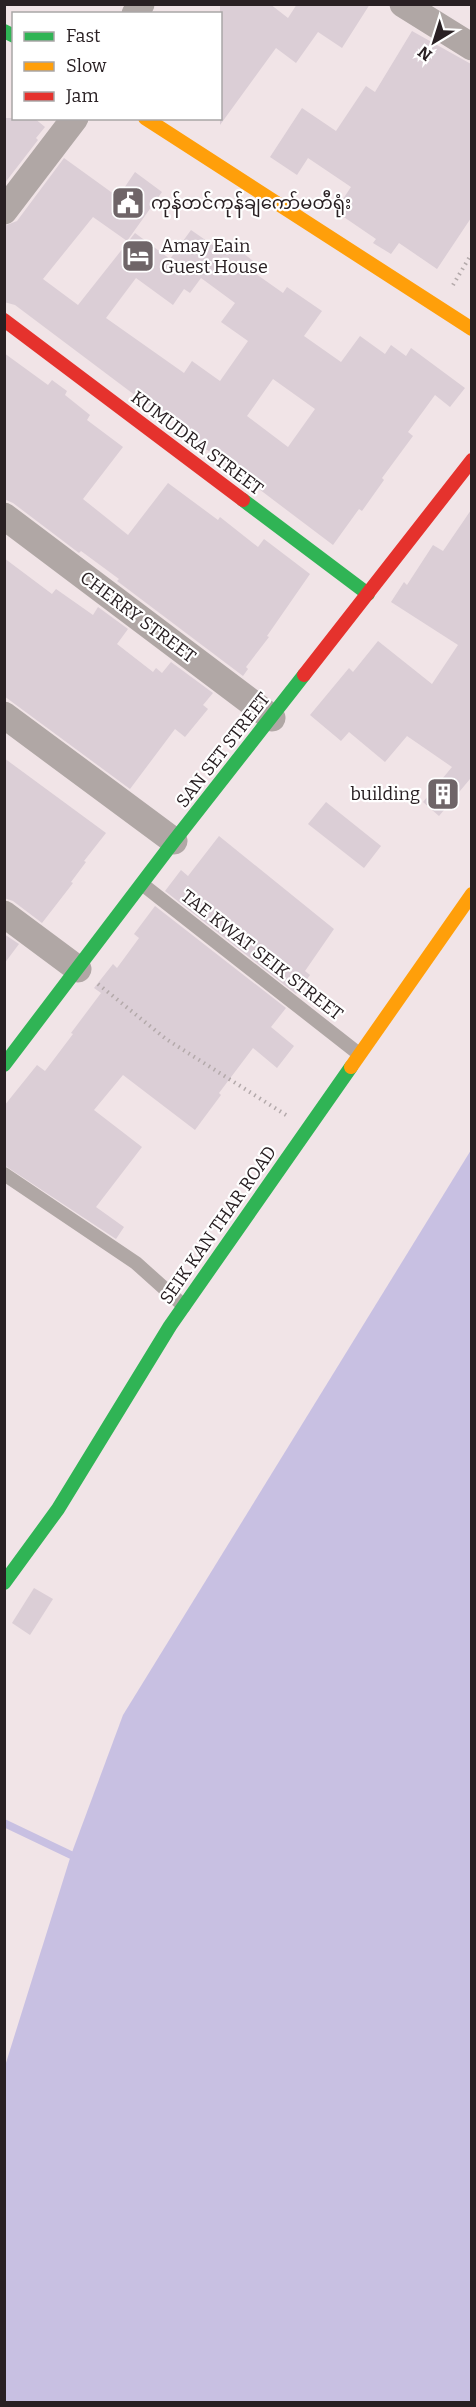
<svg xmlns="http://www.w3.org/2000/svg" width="476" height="2407" viewBox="0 0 476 2407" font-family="Bitter,'Noto Sans Myanmar',serif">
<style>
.water{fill:#c8c0e2}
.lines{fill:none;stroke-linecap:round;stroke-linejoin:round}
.stream{stroke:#c8c0e2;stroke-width:8}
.building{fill:#dbced6;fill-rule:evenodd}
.path{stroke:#b3a9aa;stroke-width:4;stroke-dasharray:1.5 4.5;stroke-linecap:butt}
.lane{stroke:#b0a7a5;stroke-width:14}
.street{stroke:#b0a7a5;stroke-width:27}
.fast{stroke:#30b455;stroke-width:14}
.slow{stroke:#ff9f0a;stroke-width:14}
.jam{stroke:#e5322d;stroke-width:14}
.labels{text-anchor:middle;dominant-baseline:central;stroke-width:4.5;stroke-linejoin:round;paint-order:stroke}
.poi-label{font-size:18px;fill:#292023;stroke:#fff;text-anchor:start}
.street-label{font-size:18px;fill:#292023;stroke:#fff}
</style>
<rect width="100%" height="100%" fill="#f1e4e7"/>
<polygon class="water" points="471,1150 471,2402 5,2402 5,2066 71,1855 123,1715"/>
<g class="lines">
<polyline class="stream" points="4,1823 71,1855"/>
</g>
<g class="building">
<polygon points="220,4 270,4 288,18 297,4 370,4 342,48 318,32 296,63 276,48 220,125"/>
<polygon points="412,31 471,64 471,218 437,269 399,243 391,254 373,243 376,239 335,211 351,187 308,158 297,175 270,157 302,108 336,131 366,86 375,92"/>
<polygon points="4,118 34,118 45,127 36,138 38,140 4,184"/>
<path d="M64 158 118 197 135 172 162 192 127 241 93 217 43 279 78 305 135 233 170 259 191 230 227 255 234 246 257 264 252 271 283 293 287 287 322 311 304 336 341 362 360 336 385 354 391 345 406 356 411 348 465 388 450 407 435 395 408 432 413 436 382 478 384 480 362 511 359 509 333 545 186 434 189 430 154 405 152 408 15 305 4 302V226L17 221ZM136 278 173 305 184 289 190 293 201 278 235 303 221 322 248 341 220 381 192 361 184 373 106 318ZM273 379 315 409 288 447 247 416Z"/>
<polygon points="4,353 48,385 52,380 67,391 65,395 90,415 87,420 123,447 83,499 128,535 168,483 218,520 220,517 258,547 264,539 310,574 267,636 269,637 246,667 248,669 243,676 117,581 119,579 81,551 79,553 13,503 4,499"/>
<polygon points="471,510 471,780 470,779 439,816 423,802 452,767 407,736 385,762 349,732 341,741 310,715 349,668 353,672 378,641 432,684 458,645 391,602 404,582 407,585 433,545 443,551"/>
<polygon points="4,558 52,594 56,589 93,615 98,607 128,629 117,644 153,672 156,668 162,673 171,662 213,693 203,705 208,709 185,737 175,729 130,789 4,696"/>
<polygon points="4,758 106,833 84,861 86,862 71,882 73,883 42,923 13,901 4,898"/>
<polygon points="326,802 381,846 364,868 308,824"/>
<polygon points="219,836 334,929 305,971 310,975 296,994 165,891 181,870 188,876"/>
<polygon points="155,906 286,1008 271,1027 294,1046 277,1068 253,1048 219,1093 221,1095 195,1130 123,1075 94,1110 142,1147 96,1207 124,1227 116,1239 4,1165 4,1106 37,1065 45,1071 73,1034 71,1033 101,993 94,988 113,964 117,968 139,938 134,934"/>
<polygon points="4,934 19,944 4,964"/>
<polygon points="34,1588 53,1599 30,1635 12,1623"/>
</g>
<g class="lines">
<g class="path">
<polyline points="453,285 472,253"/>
<polyline points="98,984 166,1039 286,1115"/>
</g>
<g class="lane">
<polyline points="142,884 359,1054"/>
<polyline points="4,1174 136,1263 184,1306"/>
</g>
<g class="street">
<polyline points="403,4 472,47"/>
<polyline points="135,14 141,4"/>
<polyline points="4,211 75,118"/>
<polyline points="4,516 272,718"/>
<polyline points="4,715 174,841"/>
<polyline points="4,914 78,969"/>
</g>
<g class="fast">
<polyline points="4,31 14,36"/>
<polyline points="243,500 368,594"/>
<polyline points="4,1065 174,841 304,675"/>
<polyline points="4,1583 58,1509 170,1326 351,1067"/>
</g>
<g class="slow">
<polyline points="145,118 472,329"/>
<polyline points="351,1067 472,894"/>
</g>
<g class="jam">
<polyline points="4,320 243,500"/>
<polyline points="304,675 472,460"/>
</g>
</g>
<defs>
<g id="civic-square" transform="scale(1.725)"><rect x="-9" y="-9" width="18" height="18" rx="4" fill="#6f6568" stroke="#fff"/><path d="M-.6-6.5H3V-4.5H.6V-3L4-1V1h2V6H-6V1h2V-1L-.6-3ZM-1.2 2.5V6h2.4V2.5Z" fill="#fff"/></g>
<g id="hotel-square" transform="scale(1.725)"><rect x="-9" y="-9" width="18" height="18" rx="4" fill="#6f6568" stroke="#fff"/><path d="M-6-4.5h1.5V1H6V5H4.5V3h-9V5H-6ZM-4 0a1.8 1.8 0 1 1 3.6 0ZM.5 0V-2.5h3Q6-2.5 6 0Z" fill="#fff"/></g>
<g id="building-square" transform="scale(1.725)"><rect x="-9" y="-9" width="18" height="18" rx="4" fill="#6f6568" stroke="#fff"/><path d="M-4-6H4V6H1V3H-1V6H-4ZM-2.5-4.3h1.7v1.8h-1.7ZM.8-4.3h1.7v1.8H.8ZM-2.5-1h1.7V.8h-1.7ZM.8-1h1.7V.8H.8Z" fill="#fff"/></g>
</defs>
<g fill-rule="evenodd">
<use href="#civic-square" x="128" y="203"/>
<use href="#hotel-square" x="138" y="256"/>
<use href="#building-square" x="443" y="794"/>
</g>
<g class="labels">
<g class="poi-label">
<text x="151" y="203">ကုန်တင်ကုန်ချကော်မတီရုံး</text>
<text x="161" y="246">Amay Eain<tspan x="161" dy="21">Guest House</tspan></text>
<text x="420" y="794" text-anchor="end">building</text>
</g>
<g class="street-label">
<text transform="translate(197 443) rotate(37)">KUMUDRA STREET</text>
<text transform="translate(138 617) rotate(37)">CHERRY STREET</text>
<text transform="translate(223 750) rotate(-52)">SAN SET STREET</text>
<text transform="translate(262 955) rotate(38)">TAE KWAT SEIK STREET</text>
<text transform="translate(218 1225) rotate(-55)">SEIK KAN THAR ROAD</text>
</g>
</g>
<rect width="476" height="2407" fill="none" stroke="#292023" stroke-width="12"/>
<rect x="12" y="12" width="210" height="108" fill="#ffffff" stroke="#a9a6a7" stroke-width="1.5"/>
<rect x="24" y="32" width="30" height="9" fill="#30b455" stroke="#a9a6a7" stroke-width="1.5"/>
<text x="66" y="42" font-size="18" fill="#292023">Fast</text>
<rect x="24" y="62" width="30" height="9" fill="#ff9f0a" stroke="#a9a6a7" stroke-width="1.5"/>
<text x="66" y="72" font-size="18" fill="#292023">Slow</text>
<rect x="24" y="92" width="30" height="9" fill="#e5322d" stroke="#a9a6a7" stroke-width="1.5"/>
<text x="66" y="102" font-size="18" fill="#292023">Jam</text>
<g transform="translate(434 42) rotate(218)" stroke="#ffffff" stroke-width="4.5" paint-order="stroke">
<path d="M0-4.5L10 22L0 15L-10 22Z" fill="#292023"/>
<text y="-9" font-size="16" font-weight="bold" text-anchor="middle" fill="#292023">N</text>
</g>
</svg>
